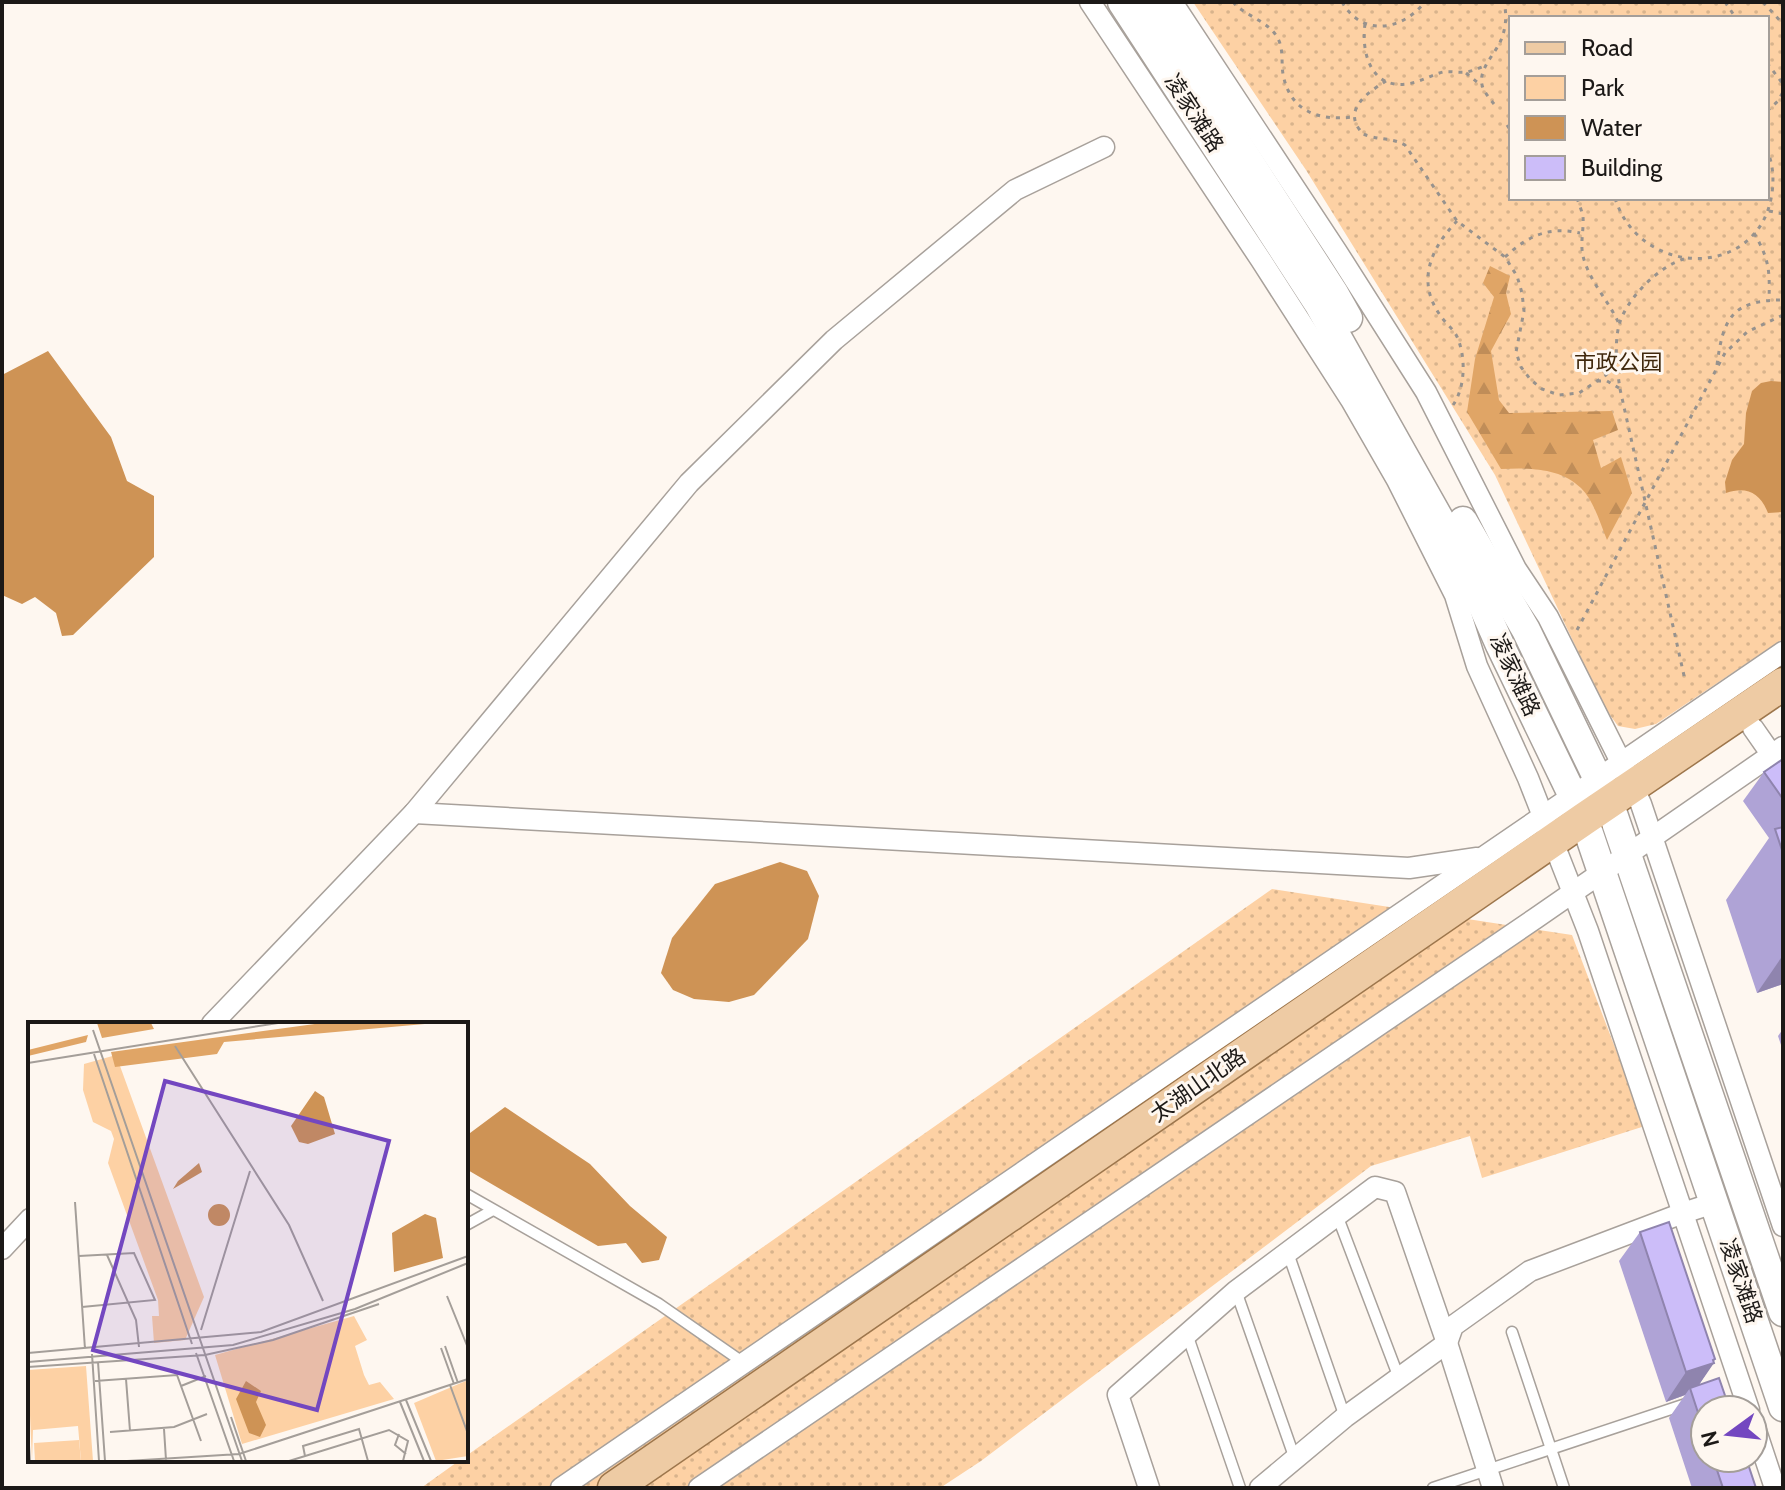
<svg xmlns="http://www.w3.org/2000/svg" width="1785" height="1490" viewBox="0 0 1785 1490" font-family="Cabin,'Noto Sans SC',sans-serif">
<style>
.green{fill:url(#green-dots);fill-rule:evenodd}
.forest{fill:url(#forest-firs)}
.water{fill:#ce9355}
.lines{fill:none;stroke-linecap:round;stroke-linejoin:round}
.service-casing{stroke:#a8a19b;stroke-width:13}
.minor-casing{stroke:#a8a19b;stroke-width:23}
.secondary-casing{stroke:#a8a19b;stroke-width:31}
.primary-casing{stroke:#9d764c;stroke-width:35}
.path{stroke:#97928d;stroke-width:3;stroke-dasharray:4 6;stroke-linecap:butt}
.service{stroke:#fff;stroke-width:10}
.minor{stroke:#fff;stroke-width:20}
.secondary{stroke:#fff;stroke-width:28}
.primary{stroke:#eecba4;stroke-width:32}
.wall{fill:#afa3d6}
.shaded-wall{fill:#8f84ae}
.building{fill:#ccbdf9;stroke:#8f84ae;stroke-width:2}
.labels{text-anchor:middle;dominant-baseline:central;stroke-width:6;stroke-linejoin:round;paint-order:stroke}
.street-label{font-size:22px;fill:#1c1917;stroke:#fef7f0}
.park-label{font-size:22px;fill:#40280c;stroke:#fef7f0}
.inset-road{fill:none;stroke:#a49e99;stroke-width:2}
.view{fill:#7347c0;fill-opacity:0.15;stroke:#7347c0;stroke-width:4}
.inset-edge{fill:none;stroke:#1c1917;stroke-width:4}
</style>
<defs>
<pattern id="green-dots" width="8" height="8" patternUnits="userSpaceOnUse" patternTransform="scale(2)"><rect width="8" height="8" fill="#fdd1a4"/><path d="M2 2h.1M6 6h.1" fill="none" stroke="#d8b38c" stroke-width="1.8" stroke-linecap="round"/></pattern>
<pattern id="forest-firs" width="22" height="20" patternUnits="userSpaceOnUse" patternTransform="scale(2)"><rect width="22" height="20" fill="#e0a566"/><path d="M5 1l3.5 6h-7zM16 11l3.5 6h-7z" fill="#c08d58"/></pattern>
</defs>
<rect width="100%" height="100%" fill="#fef7f0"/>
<g class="green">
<path d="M1193 2H1783V639L1656 724 1635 729 1618 726 1604 707 1495 475 1306 170ZM1511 18H1767V198H1511Z"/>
<polygon points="1272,889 1572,935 1645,1126 1482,1178 1470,1136 1371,1166 981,1461 940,1488 421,1488 460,1460 466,1460 466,1456"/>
</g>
<path class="forest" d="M1490 266 1510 276 1506 293 1511 314 1491 351 1499 400 1509 413 1612 411 1618 430 1593 440 1601 468 1621 457 1632 493 1607 540C1600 523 1594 501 1581 488 1560 467 1528 468 1501 469L1467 412 1475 359 1494 297 1483 283Z"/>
<g class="water">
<polygon points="48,351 111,437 127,481 154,496 154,557 73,635 62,636 56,613 35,597 22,604 2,595 2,375"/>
<path d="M1771 381 1783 382V512L1768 513C1760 493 1747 486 1726 493L1725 482 1732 460 1744 444 1746 413 1752 391 1761 383Z"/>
<polygon points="780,862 807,871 819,896 808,939 754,995 729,1002 694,999 673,990 661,973 672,938 715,884"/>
<polygon points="505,1107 590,1164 630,1206 667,1237 659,1260 642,1263 626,1243 598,1246 466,1169 466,1136"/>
</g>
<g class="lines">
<g class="service-casing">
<g id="service">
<polyline points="466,1194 659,1304 744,1363"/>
<polyline points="1337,1215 1399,1378"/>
<polyline points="466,1225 493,1210"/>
<polyline points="1288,1253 1345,1417"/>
<polyline points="1236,1291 1295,1459"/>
<polyline points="1512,1332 1564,1488"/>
<polyline points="1187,1334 1240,1488"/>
<polyline points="1433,1488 1689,1403"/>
</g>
</g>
<g class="minor-casing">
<g id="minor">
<polyline points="1090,2 1261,260 1351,400 1397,480 1455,595 1477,666 1528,778 1588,931 1749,1410"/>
<polyline points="1172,2 1337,252 1426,392 1516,569 1548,617 1633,786 1641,804 1783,1226"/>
<polyline points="1753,728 1783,771"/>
<polyline points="414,813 1409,868 1477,858"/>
<polyline points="212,1024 414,813 689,483 834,340 1015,190 1104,147"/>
<polyline points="2,1249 30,1219"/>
<polyline points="1753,1422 1775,1488"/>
<polyline points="561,1488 1783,652"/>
<polyline points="699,1488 1536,918 1783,747"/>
<polyline points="1149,1488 1118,1395 1236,1291 1375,1187 1395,1192 1447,1343 1493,1488"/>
<polyline points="1260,1488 1345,1417 1447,1343 1453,1326 1530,1271 1683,1213 1714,1203"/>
</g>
</g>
<g class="secondary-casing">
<g id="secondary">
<polyline points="1122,2 1318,303 1463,561 1500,645 1584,819 1783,1407"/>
<polyline points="1146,2 1334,293 1348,318"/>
<polyline points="1463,521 1526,630 1609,802 1783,1312"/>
</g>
</g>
<g class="primary-casing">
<polyline id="primary" points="614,1488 1584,819 1783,684"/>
</g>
<g class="path">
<path d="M1233 2C1245 16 1268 21 1277 37 1284 48 1281 62 1283 74 1290 112 1319 121 1353 117"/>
<path d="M1342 2C1362 37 1401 31 1424 3"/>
<polyline points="1725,2 1736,18"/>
<polyline points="1763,2 1783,24"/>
<path d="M1365 24C1361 53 1371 89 1407 84 1420 82 1431 75 1443 72 1451 71 1459 73 1467 72 1473 71 1479 68 1485 66"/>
<polyline points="1767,63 1783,84"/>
<polyline points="1466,73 1482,86"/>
<path d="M1386 81C1370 91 1344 108 1359 129 1363 134 1362 134 1369 136 1382 140 1393 138 1405 145L1457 221 1505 257 1517 276 1522 293 1524 311 1516 352 1521 367 1530 379 1542 389 1559 395 1579 393 1606 375 1616 362"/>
<path d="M1494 104C1490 99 1485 93 1483 88 1476 71 1495 55 1501 40 1506 28 1507 15 1504 2"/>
<polyline points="1767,111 1778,101 1783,92"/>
<polyline points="1507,125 1511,131"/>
<path d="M1577 198C1579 204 1582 211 1583 217 1584 229 1580 243 1583 256 1589 281 1609 301 1619 324"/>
<path d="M1615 198C1640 279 1760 280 1772 193 1774 178 1773 164 1767 150"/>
<polyline points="1769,211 1783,214"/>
<path d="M1754 233C1769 259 1770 270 1769 300"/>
<path d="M1505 257C1528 236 1548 226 1580 233"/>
<path d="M1684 259C1659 266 1626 299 1619 325 1614 346 1617 369 1620 389L1685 680"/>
<path d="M1717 365C1723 318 1732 300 1783 300"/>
<polyline points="1597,381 1607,381 1619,388"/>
<path d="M1453 405C1465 388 1466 359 1458 339 1455 330 1445 323 1440 315 1416 281 1431 248 1457 221"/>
<polyline points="1577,630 1725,353 1747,332 1783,315"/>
</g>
<use href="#service" class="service"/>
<use href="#minor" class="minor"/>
<use href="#secondary" class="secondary"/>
<use href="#primary" class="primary"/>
</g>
<g class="wall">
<polygon points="1783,759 1783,984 1757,993 1726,900 1769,838 1743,801 1764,772"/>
<polygon points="1783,1029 1783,1051 1778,1036"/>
<polygon points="1640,1232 1715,1359 1699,1385 1705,1410 1705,1458 1746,1458 1756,1488 1692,1488 1669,1418 1685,1395 1666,1402 1619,1261"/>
</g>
<g class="shaded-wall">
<polygon points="1783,955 1783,984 1757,993"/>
<polygon points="1715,1359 1712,1364 1714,1363 1694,1392 1690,1388 1685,1395 1666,1402 1686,1372"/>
</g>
<g class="building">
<polygon points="1783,759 1783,799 1764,772"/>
<polygon points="1783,827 1783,853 1775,829"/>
<polygon points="1669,1222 1715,1359 1713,1360 1714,1363 1686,1372 1640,1232"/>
<polygon points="1719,1378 1730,1410 1705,1410 1705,1434 1690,1388"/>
<polygon points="1713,1458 1746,1458 1756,1488 1723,1488"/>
</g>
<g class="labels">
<g class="street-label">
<text transform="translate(1194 113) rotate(57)">凌家滩路</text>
<text transform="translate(1515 675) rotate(65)">凌家滩路</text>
<text transform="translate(1198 1085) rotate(-35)">太湖山北路</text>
<text transform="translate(1741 1281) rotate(71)">凌家滩路</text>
</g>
<g class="park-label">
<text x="1618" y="362">市政公园</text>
</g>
</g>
<g transform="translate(28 1022)">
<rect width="440" height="440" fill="#fef7f0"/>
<path d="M88 33 176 275 157 318 126 321 124 294H131L130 278 80 141 86 117 83 109 65 100 55 68 56 42ZM326 294 339 318 327 324 336 353 341 363 352 360 366 377 214 422 187 333ZM58 344 65 439H53L50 404 5 408 4 439 0 348ZM440 358V434L408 439 386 381Z" fill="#fdd1a4"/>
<path d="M69 1H123L126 7 74 16ZM294 1H408L196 20 189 32 87 45 83 30ZM60 13 58 20 0 34V28Z" fill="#e0a566"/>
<path d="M51 418 53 439H7L6 421Z" fill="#fdd1a4"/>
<path d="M287 69 296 75 307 112 280 122 271 120 263 104ZM171 141 174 150 145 167 150 159ZM180 193a11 11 0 1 1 22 0a11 11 0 1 1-22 0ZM397 192 408 196 415 236 366 250 364 211ZM218 359 233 369 228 380 238 403 232 415 221 411 208 377Z" fill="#ce9355"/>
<path class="inset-road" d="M65 8 214 439M147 24 261 203 295 279M66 32 164 322M0 41 250 1M47 180 57 327M79 233 108 298 111 325M51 234 106 231 127 278 54 285M419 274 440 326M173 308 222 149M417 324 430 361M413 326 426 362M0 331 233 310 440 234M168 331 206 439M64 332 71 439M0 340 205 323 327 287 440 241M70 340 77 439M0 345 177 333 245 318 351 282M98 357 102 409M67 359 149 353 173 419M422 363 440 412M153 364 178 354M378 378 403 439M372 380 396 439M203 395 218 439M136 407 138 438M0 408 2 439M82 410 146 405 179 392M371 412 367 423 378 432M277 434 275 424 331 407 340 439M99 439 211 432 440 357M261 439 361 408 380 419 375 439"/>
<path class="view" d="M137 59 361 119 289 388 65 328Z"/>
<rect width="440" height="440" class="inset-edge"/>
</g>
<rect width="1785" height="1490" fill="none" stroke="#1c1917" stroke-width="8"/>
<rect x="1509" y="16" width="260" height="184" fill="#fef7f0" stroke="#a49e99" stroke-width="2"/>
<rect x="1525" y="42" width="40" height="12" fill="#eecba4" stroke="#a49e99" stroke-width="2"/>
<text x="1581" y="56" font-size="24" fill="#1c1917">Road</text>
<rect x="1525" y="76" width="40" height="24" fill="#fdd1a4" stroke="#a49e99" stroke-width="2"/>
<text x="1581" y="96" font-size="24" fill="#1c1917">Park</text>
<rect x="1525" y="116" width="40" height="24" fill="#ce9355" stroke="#a49e99" stroke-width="2"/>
<text x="1581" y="136" font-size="24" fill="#1c1917">Water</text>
<rect x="1525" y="156" width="40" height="24" fill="#ccbdf9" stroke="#a49e99" stroke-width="2"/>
<text x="1581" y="176" font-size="24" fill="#1c1917">Building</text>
<g transform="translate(1729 1434) rotate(255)"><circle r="38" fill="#fef7f0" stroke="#a49e99" stroke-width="2"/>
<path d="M0-6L14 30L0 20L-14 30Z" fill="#7347c0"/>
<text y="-12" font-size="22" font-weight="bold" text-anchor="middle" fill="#1c1917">N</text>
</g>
</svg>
